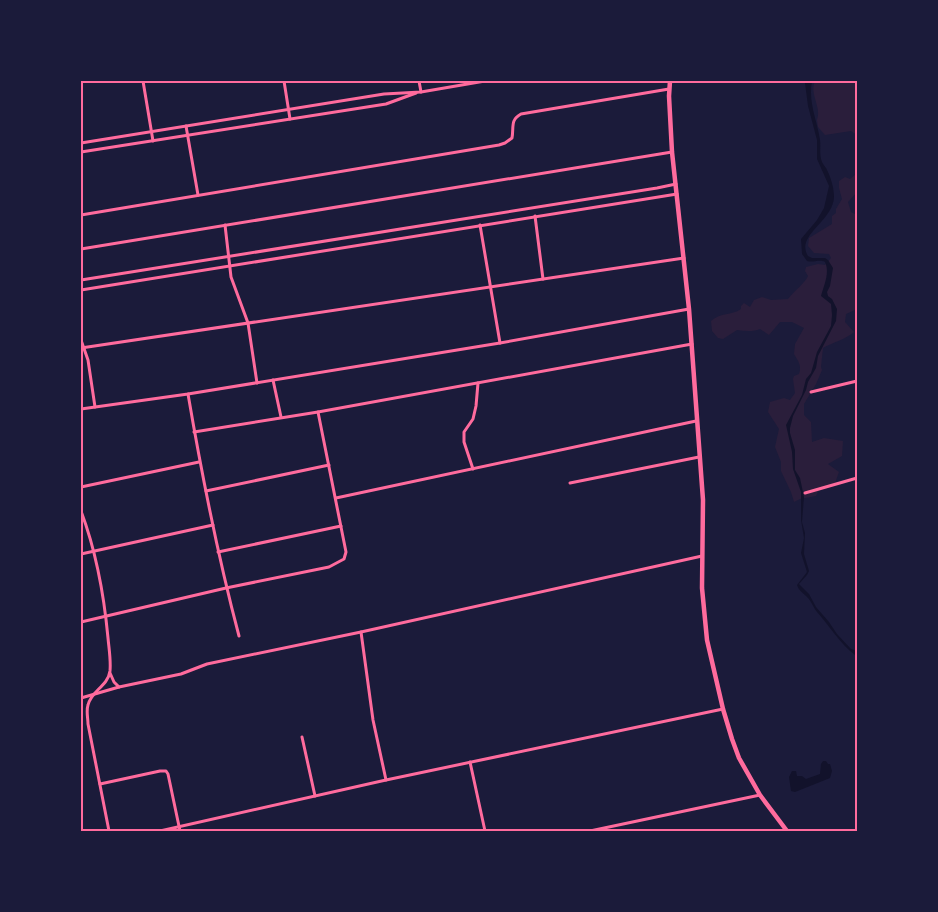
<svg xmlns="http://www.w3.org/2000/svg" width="938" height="912" viewBox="0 0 938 912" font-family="Merriweather,serif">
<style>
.green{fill:#2a1e3b}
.water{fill:#12122b}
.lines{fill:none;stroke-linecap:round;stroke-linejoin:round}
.minor{stroke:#ff6b9d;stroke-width:3}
.secondary{stroke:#ff6b9d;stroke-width:4.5}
.neatline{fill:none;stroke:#ff6b9d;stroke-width:2}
</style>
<rect width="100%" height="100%" fill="#1b1b3a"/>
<g class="green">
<path d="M815 81H857V135L851 131 825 135 818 127 817 120C822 107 809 94 815 81Z"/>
<path d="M857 173V192L848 202 851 212 855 214V217L857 219V309L846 314 845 322 854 332C848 338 832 343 823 348L821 367 822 370 816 384 804 404V415L811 422 812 442 824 438 843 441 842 456 828 464 839 472 834 486 819 490 816 496 800 499 794 502 791 492 781 471V462L775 447 779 429 768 412 770 402 784 398 790 400 795 393 793 379 794 376 799 374C802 365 798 361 794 354L795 344 804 328 792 322H780L769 335 760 329C753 332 745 331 737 330L723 339 718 338 712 331 711 321C721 312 731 316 741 309V306L744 303 750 307 754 300 762 297 771 300 788 299C794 291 805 283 808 276L805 271 806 267 818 264 825 265 831 258 829 254 814 253 808 246 809 238 832 224V216L836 213V209L842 199 839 188V181L845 177 850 179Z"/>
</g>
<g class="water">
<path d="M806 81H812C808 103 817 119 820 140 821 147 819 155 822 162 823 164 827 169 827 170 831 178 834 188 834 197 833 222 795 235 808 256L812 258H825L828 260 833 268 830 286 827 292 828 296 832 299 837 309 836 321 818 356 816 368 808 382 806 390 793 416 790 428V433L795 450V470L800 478 804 497 802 522 805 533 804 554 809 571 807 575 799 584 809 594 816 607 829 622 837 634 851 649 857 651V654L855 655C840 644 829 625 817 612 813 607 811 600 806 596 802 592 799 591 797 585L807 572 801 553 804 538 801 520V492L793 469 792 452 786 425 802 395 806 379 811 373 817 352 831 326 832 315 831 304 821 296C824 285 830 273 825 262 819 259 813 263 807 261L802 254 801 239 817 220 824 208 829 186 817 159V140L808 106 805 83Z"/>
<polygon points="823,761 826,761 828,764 830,764 832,771 830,778 795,792 791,791 789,777 792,771 796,771 797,776 802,776 806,779 820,774 821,764"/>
</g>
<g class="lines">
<g class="minor">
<polyline points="143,81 153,141"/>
<polyline points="284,81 290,119"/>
<polyline points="419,81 421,92"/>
<polyline points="186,126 198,195"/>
<polyline points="81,143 384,94 421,92 485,81"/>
<polyline points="81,152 386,104 416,93"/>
<path d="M81 215 499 145 505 143 512 138C514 127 510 120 521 114L669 89"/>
<polyline points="535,216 543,279"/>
<polyline points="225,225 231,277 248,323 257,383"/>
<polyline points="480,225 500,343"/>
<polyline points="81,249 672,152"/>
<polyline points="81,280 657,188 676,184"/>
<polyline points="81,290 677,194"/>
<polyline points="81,340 88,360 95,407"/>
<polyline points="81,348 684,258"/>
<polyline points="273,380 281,417"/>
<polyline points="811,392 857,381"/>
<path d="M188 394C202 476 218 557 239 636"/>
<polyline points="81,409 188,394 500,343 689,309"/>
<polyline points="194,432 318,412 692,344"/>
<polyline points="473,469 464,442 464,432 473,419 476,406 478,383"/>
<polyline points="570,483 699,457"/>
<polyline points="81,487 199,462"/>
<polyline points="206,491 329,465"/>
<polyline points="805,493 857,478"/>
<polyline points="336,498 696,421"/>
<path d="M81 511C96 551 104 595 108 638 109 649 111 660 110 671 108 686 91 691 88 705 86 711 88 718 88 724L109 831"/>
<polyline points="218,552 341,526"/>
<polyline points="81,554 213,525"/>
<polyline points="81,622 226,588 329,567 344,559 346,552 318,412"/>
<polyline points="361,632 373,720 386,780"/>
<polyline points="110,673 114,682 119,687"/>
<polyline points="81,698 119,687 181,674 207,664 361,632 702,556"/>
<polyline points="302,737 315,796"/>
<polyline points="470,762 485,831"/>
<polyline points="100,784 160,771 166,771 168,774 180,831"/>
<polyline points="160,831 386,780 723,709"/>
<polyline points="590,831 760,795"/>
</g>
<polyline class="secondary" points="670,81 669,96 672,152 689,309 703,500 702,588 707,640 723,709 732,739 739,758 760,795 787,831"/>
</g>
<rect width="938" height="912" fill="none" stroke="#1b1b3a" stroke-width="165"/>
<rect x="82" y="82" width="774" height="748" class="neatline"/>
</svg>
